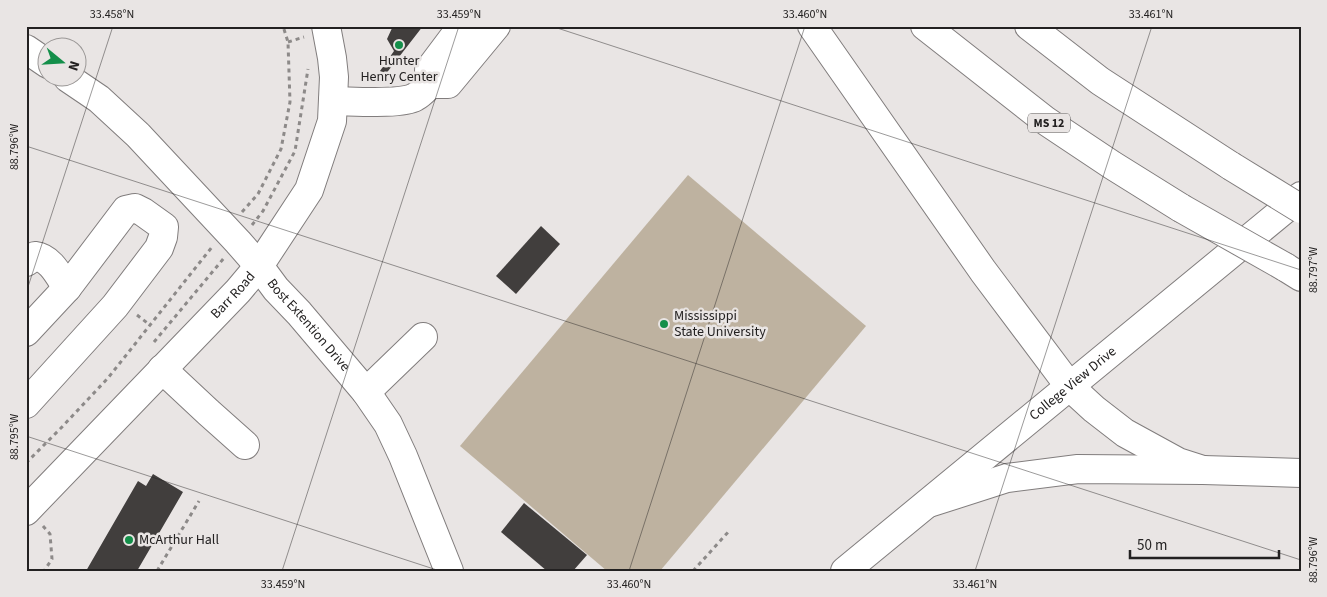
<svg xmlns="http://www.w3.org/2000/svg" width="1327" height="597" viewBox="0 0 1327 597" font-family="'Source Sans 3',sans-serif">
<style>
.green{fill:#beb2a0}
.building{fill:#413e3d}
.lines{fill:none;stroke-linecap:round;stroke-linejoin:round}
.minor-casing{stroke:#817d7d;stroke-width:30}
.major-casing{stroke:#817d7d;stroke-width:30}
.path{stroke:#8d8a89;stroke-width:3;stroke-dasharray:4 4;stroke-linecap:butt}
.minor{stroke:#fff;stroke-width:28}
.major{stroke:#fff;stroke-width:28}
.major-bridge-casing{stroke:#817d7d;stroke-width:30;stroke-linecap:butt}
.major-bridge{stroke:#fff;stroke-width:28}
.ticks{fill:none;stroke:#232121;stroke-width:1;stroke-opacity:0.45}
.poi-dot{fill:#148f4a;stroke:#e9e5e4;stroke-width:2}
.labels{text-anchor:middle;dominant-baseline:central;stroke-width:5;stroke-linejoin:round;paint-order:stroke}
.shield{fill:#e9e5e4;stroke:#5e5c5c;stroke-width:1}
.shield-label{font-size:12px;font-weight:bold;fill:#232121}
.poi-label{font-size:14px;fill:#232121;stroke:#e9e5e4;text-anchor:start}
.street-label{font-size:14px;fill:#232121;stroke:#e9e5e4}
.neatline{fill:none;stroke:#232121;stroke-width:2}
.ticks-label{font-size:12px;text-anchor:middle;fill:#232121}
</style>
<rect width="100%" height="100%" fill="#e9e5e4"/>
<polygon class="green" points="688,175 866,326 660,571 607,571 460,446"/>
<g class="building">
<polygon points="393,26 423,26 385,75 380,71 394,51 387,39"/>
<polygon points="541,226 560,244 516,294 496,276"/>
<polygon points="153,474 183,492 137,571 86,571 138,481 146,486"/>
<polygon points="524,503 587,555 573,571 547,571 501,532"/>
</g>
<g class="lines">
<g class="minor-casing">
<g id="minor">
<polyline points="26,49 48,64"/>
<path id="s1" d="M68 78 99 99 138 135 238 242 259 266 276 289 299 313 366 392 388 424 403 456 449 571"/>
<polyline points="430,84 448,84 496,26"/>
<path d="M333 101C351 101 401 105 415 97 421 94 425 89 430 84L429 70 462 26"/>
<path d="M26 262 35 256C51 258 59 276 67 288"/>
<polyline points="26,332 67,288 126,210 135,208 143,212 164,227 163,237 159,248 115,306 26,404"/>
<polyline points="162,369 208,412 245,445"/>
<polyline points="366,392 423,337"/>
<path id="s2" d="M26 511 238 291 259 266 309 190 332 121 334 77 332 58 326 26"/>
<path id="s3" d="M845 571 1301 196"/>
</g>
</g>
<g class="major-casing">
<g id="major">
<polyline points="812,26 983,271 1070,387 1094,409 1125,433 1178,462 1203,470"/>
<polyline points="925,26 1046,121 1112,165 1181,208"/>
<polyline points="1029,26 1100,81 1231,166"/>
<polyline points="1285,267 1301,277"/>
<polyline points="929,503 1007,478 1078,469 1203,470 1301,473"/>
</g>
</g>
<g class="path">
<polyline points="288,42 304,37"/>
<polyline points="242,212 258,194 281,149 290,102 288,42 283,26"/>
<polyline points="252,225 263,211 295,151 308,69"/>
<polyline points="137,315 150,325"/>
<polyline points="154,342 224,258"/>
<polyline points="26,463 61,428 108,378 212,247"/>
<polyline points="43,526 50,534 52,559 44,571"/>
<polyline points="157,571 199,501"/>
<polyline points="693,571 730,530"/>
</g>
<use href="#minor" class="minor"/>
<use href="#major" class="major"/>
<g class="major-bridge-casing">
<g id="major-bridge">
<polyline points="1231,166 1301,209"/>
<polyline points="1181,208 1285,267"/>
</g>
</g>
<use href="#major-bridge" class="major-bridge"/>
</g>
<path class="ticks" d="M551 26 1301 270M26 146 1301 560M26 293 113 26M26 436 440 571M282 571 459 26M629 571 805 26M975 571 1152 26"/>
<g class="poi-dot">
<circle cx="399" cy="45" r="5"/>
<circle cx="664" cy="324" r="5"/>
<circle cx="129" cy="540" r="5"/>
</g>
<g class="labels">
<rect class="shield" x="1028" y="113.5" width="42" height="19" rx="4"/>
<g class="shield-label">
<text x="1049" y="123">MS 12</text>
</g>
<g class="poi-label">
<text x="399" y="61" text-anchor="middle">Hunter<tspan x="399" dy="16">Henry Center</tspan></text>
<text x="674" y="316">Mississippi<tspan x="674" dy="16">State University</tspan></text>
<text x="139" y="540">McArthur Hall</text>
</g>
<g class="street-label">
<text stroke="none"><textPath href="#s2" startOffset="299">Barr Road</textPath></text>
<text stroke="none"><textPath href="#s1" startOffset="346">Bost Extention Drive</textPath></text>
<text stroke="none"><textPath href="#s3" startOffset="295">College View Drive</textPath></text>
</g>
</g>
<rect width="1327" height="597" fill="none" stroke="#e9e5e4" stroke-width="55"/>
<g transform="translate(62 62) rotate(108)"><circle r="24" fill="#e9e5e4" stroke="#9a9796"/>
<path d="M0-4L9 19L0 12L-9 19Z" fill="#148f4a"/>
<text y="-8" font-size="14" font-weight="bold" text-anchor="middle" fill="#232121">N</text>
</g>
<path d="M1130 550v8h149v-8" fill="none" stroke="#232121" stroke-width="2.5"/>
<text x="1137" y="550" font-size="15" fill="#232121" stroke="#e9e5e4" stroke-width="4" paint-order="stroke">50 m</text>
<rect x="28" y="28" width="1272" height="542" class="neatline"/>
<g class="ticks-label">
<text x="112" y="18">33.458°N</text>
<text x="459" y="18">33.459°N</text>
<text x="805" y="18">33.460°N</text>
<text x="1151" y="18">33.461°N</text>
<text transform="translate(14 147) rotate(-90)" y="4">88.796°W</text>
<text transform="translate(1313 270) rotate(-90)" y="4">88.797°W</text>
<text transform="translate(14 437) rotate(-90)" y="4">88.795°W</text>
<text transform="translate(1313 560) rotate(-90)" y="4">88.796°W</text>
<text x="283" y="588">33.459°N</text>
<text x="629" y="588">33.460°N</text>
<text x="975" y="588">33.461°N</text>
</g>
</svg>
